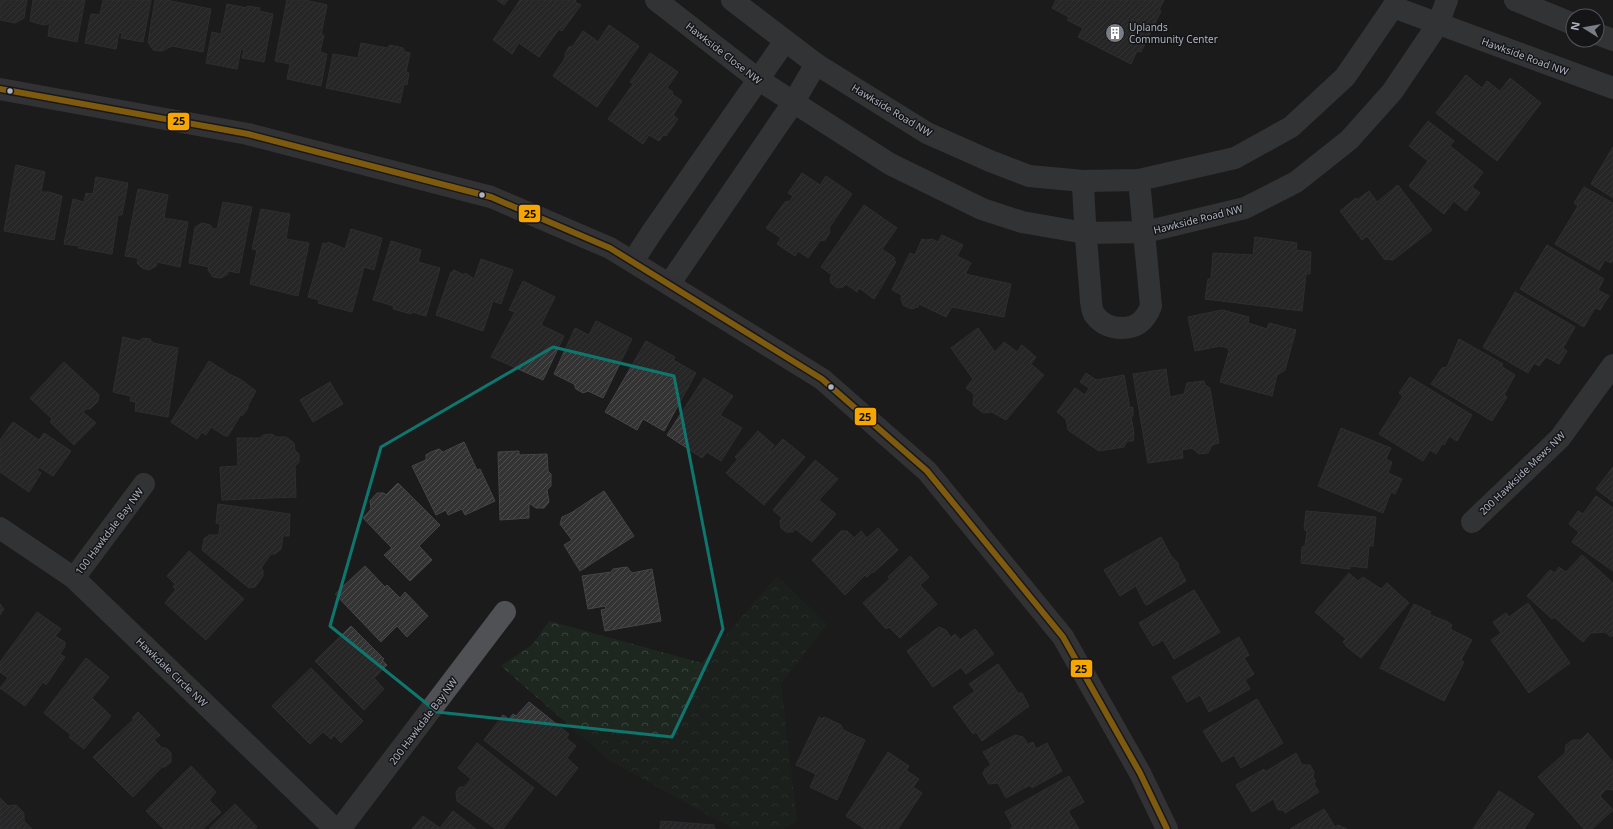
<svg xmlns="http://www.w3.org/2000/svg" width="1613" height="829" viewBox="0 0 1613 829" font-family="'Noto Sans',sans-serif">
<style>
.park{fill:url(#park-crowns)}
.building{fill:url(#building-hatch);stroke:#444548}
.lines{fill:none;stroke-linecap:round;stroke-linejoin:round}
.street{stroke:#4f5155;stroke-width:22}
.secondary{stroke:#4e4f53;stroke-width:22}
.bus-1-casing{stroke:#151518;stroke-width:9}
.bus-1{stroke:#f7a600;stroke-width:6}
.marked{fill:none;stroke:#0f766e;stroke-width:3;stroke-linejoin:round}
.bus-dot{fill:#acb2be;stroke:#151518;stroke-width:1.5}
.labels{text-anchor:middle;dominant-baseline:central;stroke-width:3;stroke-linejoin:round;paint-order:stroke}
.poi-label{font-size:10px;fill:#acb2be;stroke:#151518;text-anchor:start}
.street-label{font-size:10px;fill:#acb2be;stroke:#151518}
.line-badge{stroke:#151518;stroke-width:1.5}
.pale-badge-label{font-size:11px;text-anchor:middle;font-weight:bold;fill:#111}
</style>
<defs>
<pattern id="park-crowns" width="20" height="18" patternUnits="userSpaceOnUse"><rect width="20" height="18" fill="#1e271f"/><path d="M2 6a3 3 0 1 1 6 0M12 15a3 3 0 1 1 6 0" fill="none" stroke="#3c443e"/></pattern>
<pattern id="building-hatch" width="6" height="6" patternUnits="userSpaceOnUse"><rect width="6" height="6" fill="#333334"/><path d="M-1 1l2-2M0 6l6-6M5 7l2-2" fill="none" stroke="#4e4e50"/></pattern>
</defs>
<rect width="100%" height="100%" fill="#1b1b1c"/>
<polygon class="park" points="777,576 827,624 781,684 797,820 784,829 734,829 610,761 501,666 533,644 549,621 702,663"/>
<g class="building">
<polygon points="0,0 27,0 24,18 15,23 0,20"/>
<polygon points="33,0 85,0 77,42 48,36 50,21 49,20 48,24 43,25 30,21"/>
<polygon points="103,0 151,0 143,42 121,38 122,33 119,32 116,49 85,43 91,14 100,15"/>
<polygon points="155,0 166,0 211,9 203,52 172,46 162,51 153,50 148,42"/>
<polygon points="287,0 305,0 327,5 321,35 324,35 320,52 327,54 321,86 287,79 290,64 275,61"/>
<polygon points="497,0 508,0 504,5"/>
<polygon points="520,0 576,0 575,2 581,5 562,31 559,29 539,57 519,43 512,54 493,40"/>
<polygon points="1056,0 1164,0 1159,10 1161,11 1141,52 1137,51 1131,64 1078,37 1083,28 1067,20 1069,17 1052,8"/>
<polygon points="227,4 247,8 247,6 260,8 259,11 273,14 264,62 242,58 244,50 241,49 237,69 206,63 212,32 221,34"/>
<polygon points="609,25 639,46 597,107 553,76 565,58 565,54 569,47 573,46 583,31 596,40 597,43"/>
<polygon points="361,43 387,48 390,45 403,48 405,52 410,53 406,72 409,73 407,85 404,84 400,103 326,88 333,54 358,58"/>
<polygon points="650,53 678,72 667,88 673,92 672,94 682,101 673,115 678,119 666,136 663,135 659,141 649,135 643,144 608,119 633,84 630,82"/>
<polygon points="1466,75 1482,88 1487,81 1500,91 1510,78 1541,103 1497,161 1436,113"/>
<polygon points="1428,121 1454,141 1450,146 1483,172 1472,187 1480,193 1466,211 1454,201 1444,214 1409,186 1428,161 1409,146"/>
<polygon points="1613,147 1613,198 1591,184"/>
<polygon points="16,165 45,172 41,192 49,192 62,196 54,240 4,231"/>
<polygon points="802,173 820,185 826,176 852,194 829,228 830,232 825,240 820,241 808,258 798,251 795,256 777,244 781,238 766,228 785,202 790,201 793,196 788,193"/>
<polygon points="96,177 128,183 122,215 118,215 112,254 78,248 79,246 64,244 73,199 84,202 86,193 93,194"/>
<polygon points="1398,185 1432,230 1393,260 1384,259 1367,236 1362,240 1340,211 1356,198 1357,200 1369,191 1377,202"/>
<polygon points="1584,187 1613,203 1613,260 1611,263 1605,260 1599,270 1555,244 1578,206 1574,203"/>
<polygon points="138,189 168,195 164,218 188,222 180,267 157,262 156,266 149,270 142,268 137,263 138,258 125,256"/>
<polygon points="223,202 252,207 239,273 228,271 228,274 221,278 213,277 208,270 209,267 189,263 195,227 202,223 210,225 213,229 217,229"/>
<polygon points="864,205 897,228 882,249 895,258 894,260 896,262 874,299 859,288 857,292 846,284 843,287 837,288 831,283 830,278 832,275 821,267"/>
<polygon points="261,209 290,214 286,239 309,243 298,296 250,284 257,250 252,249"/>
<polygon points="351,229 382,238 374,270 364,267 352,312 318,303 319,300 308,297 323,243 326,244 328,242 345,249"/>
<polygon points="942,235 963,245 957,256 971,263 965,274 1011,284 1004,317 952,307 946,317 919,304 918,307 911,309 903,305 901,299 902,295 892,290 910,253 915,255 922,239 926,240 932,239 938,242"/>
<polygon points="1255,237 1297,243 1296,250 1311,252 1310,274 1306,274 1302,311 1205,299 1208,279 1211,279 1213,253 1253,255"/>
<polygon points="391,241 421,250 418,262 440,268 426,316 412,312 411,314 393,309 394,306 373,300"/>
<polygon points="1547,245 1604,279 1598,290 1609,296 1600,310 1595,308 1584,327 1520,289"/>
<polygon points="481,259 513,270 501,304 493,301 483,331 436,315 451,272 453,272 454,270 464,275 465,273 474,279"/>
<polygon points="523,281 555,297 541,325 564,336 543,380 491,357 515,312 509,310"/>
<polygon points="1515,292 1575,327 1563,348 1567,351 1559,364 1546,357 1539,366 1534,363 1528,373 1483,347"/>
<polygon points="1222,310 1249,317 1248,323 1267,329 1269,323 1296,330 1285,370 1277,375 1272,396 1220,382 1229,351 1228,348 1220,346 1195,351 1188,317"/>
<polygon points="596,321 632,339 603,398 588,391 583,393 576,389 574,384 554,374 575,328 589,335"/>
<polygon points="978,328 995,352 1004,342 1017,352 1022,345 1036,357 1031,364 1044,375 1006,420 992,412 983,413 973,405 974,394 966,388 973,379 951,348"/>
<polygon points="123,337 139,341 143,338 150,339 153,343 178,348 168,417 135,411 136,402 130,401 131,396 113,392"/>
<polygon points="1459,339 1503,364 1501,366 1515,375 1504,395 1507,397 1492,421 1431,384 1442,368 1447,367"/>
<polygon points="646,341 675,357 673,360 696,373 664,431 643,419 637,430 605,412"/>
<polygon points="209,361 231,375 240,379 256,391 248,405 248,408 243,415 240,416 228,436 225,436 211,427 206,435 202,432 197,439 171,422"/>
<polygon points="64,362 99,395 98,401 90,409 86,409 83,412 96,423 74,445 50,422 52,419 30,398"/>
<polygon points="1166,369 1170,397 1184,394 1187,383 1204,381 1205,385 1210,388 1219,443 1212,445 1208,453 1199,454 1192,448 1182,450 1183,458 1148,463 1133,374"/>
<polygon points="1086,373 1096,380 1124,375 1130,408 1133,407 1133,416 1131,416 1134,433 1133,441 1127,441 1124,447 1099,451 1068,430 1066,419 1057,412 1075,388 1085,395 1089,388 1080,382"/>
<polygon points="1410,377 1472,415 1457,441 1449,436 1444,445 1442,444 1436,454 1430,450 1423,461 1379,434 1403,396 1399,393"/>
<polygon points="704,378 733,396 720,415 742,428 721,461 707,452 702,458 667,435"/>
<polygon points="330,382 343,404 313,422 300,400"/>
<polygon points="13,422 39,440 44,433 71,451 53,476 39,467 37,470 41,473 29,492 0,472 0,440"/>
<polygon points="1341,428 1391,448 1386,459 1392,462 1388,473 1402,479 1395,494 1391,492 1383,513 1318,486"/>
<polygon points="758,431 774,445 769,452 770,453 783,439 805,457 764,505 726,473 738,459 735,457"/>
<polygon points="272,434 276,437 286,437 294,443 295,451 299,454 299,462 295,466 296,497 222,500 220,467 238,466 237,438 260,438 263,435"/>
<polygon points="464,442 477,470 480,469 495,501 465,515 462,509 448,515 446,510 436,515 412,466 426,460 426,455 431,452 439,449 443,452"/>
<polygon points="519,451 519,455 547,454 548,471 551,474 551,486 547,490 549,502 544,508 536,508 529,503 529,518 500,520 498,452"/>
<polygon points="815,460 838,479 819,500 836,514 812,542 795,529 793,532 786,532 781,528 780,521 782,518 773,510"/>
<polygon points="1613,467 1613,502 1596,489"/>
<polygon points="398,483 440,525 419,546 432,560 410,581 384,555 392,548 363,518 371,509 370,501 377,493 384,493 386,495"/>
<polygon points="604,491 634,536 580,571 564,545 572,540 560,524 562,517 571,513"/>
<polygon points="1596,496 1613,508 1613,571 1572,542 1579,532 1569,524 1578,511 1583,514"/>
<polygon points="218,504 290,514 289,536 283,536 281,549 275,554 271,554 261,568 263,570 263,576 255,587 249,588 202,550 204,539 209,535 218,535 219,533 220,524 216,523"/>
<polygon points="1306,511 1376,517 1373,546 1369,546 1367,568 1350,566 1350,569 1301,563 1302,547 1305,546 1307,532 1304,529"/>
<polygon points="878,528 898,550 873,573 872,572 867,577 865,575 845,595 812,560 841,531 847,531 854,538 861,531 867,538"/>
<polygon points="1161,537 1171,556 1179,564 1178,566 1186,581 1147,605 1145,604 1136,586 1120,596 1104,570"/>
<polygon points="189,551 244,599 206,640 165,603 176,589 173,587 175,584 167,576"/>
<polygon points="1582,555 1613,583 1613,635 1611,637 1605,632 1591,633 1583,642 1554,617 1552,619 1527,596 1550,570 1555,573 1559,567 1566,572"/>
<polygon points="910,556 929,577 920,585 937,604 900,638 889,627 886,629 863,603 890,579 888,577"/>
<polygon points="365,566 385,587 387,585 400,598 405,592 428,616 407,637 397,626 381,642 335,594"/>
<polygon points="627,567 632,573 652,569 661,621 605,631 601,610 606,609 605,606 588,609 582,576 611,572 613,569"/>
<polygon points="1349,573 1358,581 1363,577 1381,589 1387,583 1409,603 1361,658 1347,647 1343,642 1346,639 1315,612"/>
<polygon points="1194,590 1220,632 1174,659 1163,640 1153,646 1139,623"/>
<polygon points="1528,603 1570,663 1529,693 1491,640 1501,633 1493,622 1506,613 1509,617"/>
<polygon points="0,604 4,609 0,615"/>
<polygon points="1414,604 1431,612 1429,614 1433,616 1446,621 1452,625 1450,629 1472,640 1461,660 1464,662 1444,701 1380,668"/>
<polygon points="37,612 61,629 55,636 65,642 65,646 60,654 65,657 46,685 43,682 25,706 0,688 8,678 0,672 0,662"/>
<polygon points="351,626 384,659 382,660 387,665 374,678 384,689 364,710 315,661"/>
<polygon points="939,627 946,630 951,638 955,634 960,640 975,629 994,654 966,674 961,667 933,687 907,651"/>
<polygon points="1239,637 1249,655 1244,658 1254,674 1245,680 1250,689 1209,712 1200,695 1187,702 1172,677"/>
<polygon points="86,658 109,677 92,698 111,716 84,749 69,737 71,735 44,713"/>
<polygon points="998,664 1018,693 1022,693 1029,706 982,741 976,732 973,734 953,707 975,691 969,684"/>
<polygon points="311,668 363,721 341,743 334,735 331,739 323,732 310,744 272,706"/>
<polygon points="1257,699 1283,743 1241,768 1234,755 1222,762 1203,731"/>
<polygon points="529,702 569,734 566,738 576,746 567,758 578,768 556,796 484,740 503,715 509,719 513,714 516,716"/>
<polygon points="138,712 160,735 154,740 162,748 166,748 171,753 171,762 165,767 162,767 133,797 93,757 134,719 132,718"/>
<polygon points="819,717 822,719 824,717 841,725 843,730 865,740 837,800 810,787 816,774 796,765"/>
<polygon points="1588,733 1613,762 1613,790 1606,789 1600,796 1613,810 1592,829 1584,829 1538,777 1565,753 1566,745 1573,740 1581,740"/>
<polygon points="1015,735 1023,737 1027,743 1026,745 1033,742 1036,749 1047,743 1062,771 1032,788 1030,785 1006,798 998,783 989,784 983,774 985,769 991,765 983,752"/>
<polygon points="477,743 534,788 503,829 496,829 457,801 456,792 460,787 464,787 471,779 458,768"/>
<polygon points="888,752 909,766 906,770 919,779 913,787 922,793 898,829 865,829 846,816"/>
<polygon points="1296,753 1302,765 1310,765 1311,767 1314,772 1313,777 1316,782 1314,784 1319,792 1285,813 1284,810 1278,810 1274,801 1275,798 1252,812 1236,785 1264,769 1265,772"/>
<polygon points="191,766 216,792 209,800 221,812 203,829 164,829 146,811"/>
<polygon points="1069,776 1084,802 1068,811 1079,829 1010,829 1013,827 1005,812"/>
<polygon points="1499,791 1534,814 1524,829 1473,829"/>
<polygon points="0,798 8,806 16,805 24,813 24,821 32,829 0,829"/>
<polygon points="235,804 257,827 255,829 209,829"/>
<polygon points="1324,809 1335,827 1338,825 1347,829 1290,829"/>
<polygon points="453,811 476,829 412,829 423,816 440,828"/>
<polygon points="661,821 714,825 714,829 716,829 660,829"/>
</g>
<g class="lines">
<g class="street">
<polyline points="656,0 759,80 890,164 982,209 1022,222 1085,233 1145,232 1245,208 1296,182 1349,140 1392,92 1438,24 1447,0"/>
<polyline points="732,0 816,64 927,133 990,161 1029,176 1083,181 1139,180 1235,158 1291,127 1345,77 1393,7 1396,0"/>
<polyline points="1515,0 1573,24"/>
<polyline points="1393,7 1613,88"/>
<polyline points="1597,34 1613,40"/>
<path d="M1083 181C1084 216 1087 252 1090 287 1091 295 1090 307 1094 314 1101 324 1110 328 1122 328 1138 328 1146 319 1151 306L1139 180"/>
<polyline points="633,261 652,232 785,41"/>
<polyline points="670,283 793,103 816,64"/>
<polyline points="1472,522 1560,438 1613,365"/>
<polyline points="0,528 74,578 335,829"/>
<polyline points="74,578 144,484"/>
<polyline points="340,829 505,612"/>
</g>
<polyline class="secondary" points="0,89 248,134 491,197 610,248 822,379 927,471 1063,637 1140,773 1167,829"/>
<g class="bus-1-casing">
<polyline id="bus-1" points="0,89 248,134 491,197 610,248 822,379 927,471 1063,637 1140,773 1167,829"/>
</g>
<use href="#bus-1" class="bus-1"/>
</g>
<path d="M0 0H1613V829H0ZM553 347 674 376 723 629 672 737 437 712 330 626 381 447Z" fill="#1b1b1c" fill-opacity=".55" fill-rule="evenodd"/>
<path class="marked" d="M553 347 674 376 723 629 672 737 437 712 330 626 381 447Z"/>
<defs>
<g id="building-disc" transform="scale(1)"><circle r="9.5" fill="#797d85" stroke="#151518"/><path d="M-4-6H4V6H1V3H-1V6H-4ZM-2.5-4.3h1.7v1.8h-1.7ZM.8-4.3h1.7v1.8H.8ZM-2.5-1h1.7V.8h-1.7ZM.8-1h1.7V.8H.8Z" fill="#fff"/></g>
</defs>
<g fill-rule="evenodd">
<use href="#building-disc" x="1115" y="33"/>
</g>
<g class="bus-dot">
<circle cx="10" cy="91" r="3.5"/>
<circle cx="482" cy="195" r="3.5"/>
<circle cx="831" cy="387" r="3.5"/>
</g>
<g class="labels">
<g class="poi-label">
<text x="1129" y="27">Uplands<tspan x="1129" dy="12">Community Center</tspan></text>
</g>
<g class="street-label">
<text transform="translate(724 53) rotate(38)">Hawkside Close NW</text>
<text transform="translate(1525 56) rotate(20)">Hawkside Road NW</text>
<text transform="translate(892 110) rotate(31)">Hawkside Road NW</text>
<text transform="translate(1198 219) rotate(-14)">Hawkside Road NW</text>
<text transform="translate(1522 473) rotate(-44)">200 Hawkside Mews NW</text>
<text transform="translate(109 531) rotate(-53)">100 Hawkdale Bay NW</text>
<text transform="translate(172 672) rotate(44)">Hawkdale Circle NW</text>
<text transform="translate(423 721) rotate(-53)">200 Hawkdale Bay NW</text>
</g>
</g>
<g class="line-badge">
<rect x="167" y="112" width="23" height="19" rx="4" fill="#f7a600"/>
<rect x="518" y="204" width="23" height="19" rx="4" fill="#f7a600"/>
<rect x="854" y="407" width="23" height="19" rx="4" fill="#f7a600"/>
<rect x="1070" y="659" width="23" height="19" rx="4" fill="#f7a600"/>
</g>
<g class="pale-badge-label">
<text x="179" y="125">25</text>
<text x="530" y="218">25</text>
<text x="865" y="421">25</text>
<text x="1081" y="673">25</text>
</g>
<g transform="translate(1585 28) rotate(281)"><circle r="19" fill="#151518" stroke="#51545a"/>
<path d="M0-3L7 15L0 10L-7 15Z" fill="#797d85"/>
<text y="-6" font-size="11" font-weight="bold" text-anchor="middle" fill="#acb2be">N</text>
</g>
</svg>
